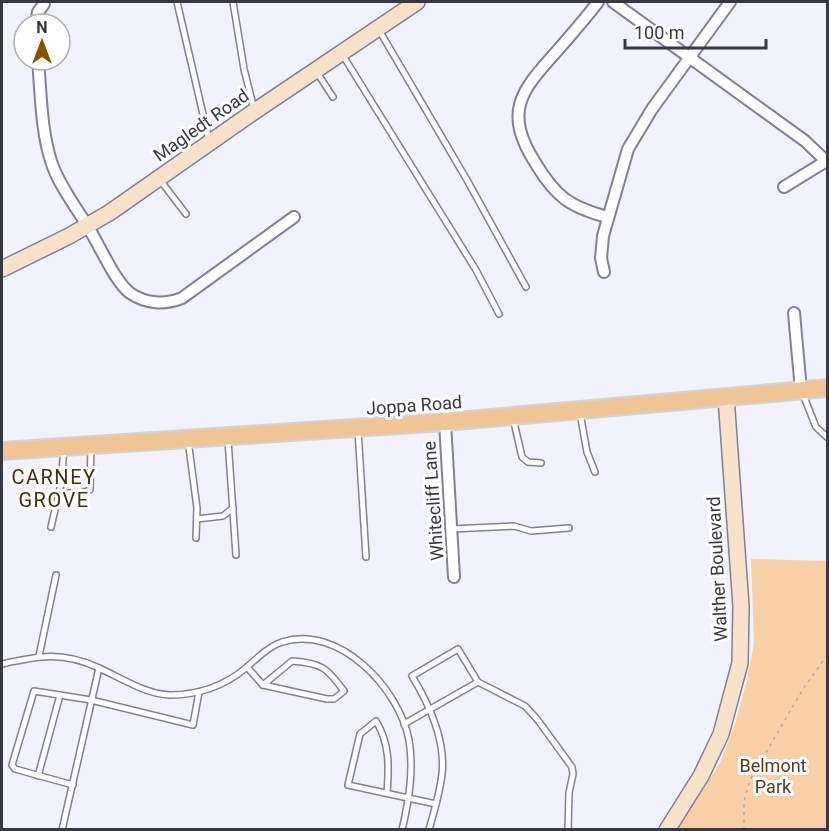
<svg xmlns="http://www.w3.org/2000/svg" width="829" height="831" viewBox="0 0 829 831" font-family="Roboto,sans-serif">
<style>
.green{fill:#f9cfa6}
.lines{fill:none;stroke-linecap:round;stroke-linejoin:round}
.lane-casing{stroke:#817f9c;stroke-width:8}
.street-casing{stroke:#817f9c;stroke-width:14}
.secondary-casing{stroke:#817f9c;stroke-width:18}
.primary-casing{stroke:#d3d3d6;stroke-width:20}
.path{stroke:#aaa9b6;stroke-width:1.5;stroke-dasharray:3 4.5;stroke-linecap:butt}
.lane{stroke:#fff;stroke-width:5}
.street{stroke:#fff;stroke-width:10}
.secondary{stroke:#f8e2ca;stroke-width:15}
.primary{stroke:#f0c596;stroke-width:16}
.labels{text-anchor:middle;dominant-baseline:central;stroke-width:6;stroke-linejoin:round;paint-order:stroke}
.street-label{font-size:18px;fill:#383744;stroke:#fff}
.park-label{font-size:18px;fill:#573a1b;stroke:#fff}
.neighbourhood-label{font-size:20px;letter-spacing:1.5px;fill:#482d0d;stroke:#fff}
</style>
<rect width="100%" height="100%" fill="#f2f2ff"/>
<polygon class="green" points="751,559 827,561 827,829 678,829 720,763 735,724 747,680 754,643"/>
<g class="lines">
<g class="lane-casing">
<g id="lane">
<polyline points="177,2 209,140"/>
<polyline points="233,2 244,69 254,109"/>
<polyline points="379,30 467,180 526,287"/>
<polyline points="342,54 476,270 499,314"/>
<polyline points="316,71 333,97"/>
<polyline points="160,180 186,214"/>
<polyline points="802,392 816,427 828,438"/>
<polyline points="580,413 587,452 595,472"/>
<polyline points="513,418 522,457 528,462 541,463"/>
<polyline points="358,430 366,557"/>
<polyline points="188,440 197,508 196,538"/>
<polyline points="228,440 236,555"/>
<polyline points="58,493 81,493 90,490 91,447"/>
<polyline points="197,519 223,516 233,508"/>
<polyline points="51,527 61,484 64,448"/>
<polyline points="451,529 514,526 531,531 569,528"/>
<polyline points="39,656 56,575"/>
<path d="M292 661C322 663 327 668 344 691L334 699H327L263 685Z"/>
<path d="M2 664C39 656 62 651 99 668 121 678 145 694 170 695 199 695 224 686 246 668 257 658 268 647 282 642 339 624 399 688 409 740 414 770 409 800 402 830"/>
<polyline points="247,667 263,685"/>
<polyline points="404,724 478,682 525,706 537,719 572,767 573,774 569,793 568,830"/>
<polyline points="38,776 60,695"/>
<polyline points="73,785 15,769 12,765 34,691 91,700 193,725 199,692"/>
<path d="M387 793C389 767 390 744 376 721L360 734 348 785 436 804"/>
<polyline points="62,830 99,668"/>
<path d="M429 830C434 811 440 793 442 774 446 740 429 704 412 676L458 649 478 682"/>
</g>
</g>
<g class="street-casing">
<g id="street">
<path d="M598 2C585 19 571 35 557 51 520 92 503 112 536 164 556 197 570 207 607 217"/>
<polyline points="613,2 805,141 826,161"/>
<polyline points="36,24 38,12 44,4"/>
<path d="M38 60C41 94 41 132 52 164 60 187 76 207 88 227 99 244 115 282 130 293 146 304 165 305 182 298L294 217"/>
<polyline points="784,187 828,160"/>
<polyline points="604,272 601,258 603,236 628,149 652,109 730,2"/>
<polyline points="794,313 801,390"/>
<polyline points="445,422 454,577"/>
</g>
</g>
<g class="secondary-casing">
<g id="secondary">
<polyline points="2,269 69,236 109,213 255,111 417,2"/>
<polyline points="667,830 701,776 721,734 740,663 741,606 726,397"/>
</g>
</g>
<g class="primary-casing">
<polyline id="primary" points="2,451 445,422 828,388"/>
</g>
<polyline class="path" points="744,830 744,801 750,780 803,689 828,654"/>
<use href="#lane" class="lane"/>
<use href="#street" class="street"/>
<use href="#secondary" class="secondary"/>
<use href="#primary" class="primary"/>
</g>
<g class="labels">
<g class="street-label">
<text transform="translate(201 125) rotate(-35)">Magledt Road</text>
<text transform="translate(414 405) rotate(-4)">Joppa Road</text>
<text transform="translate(433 501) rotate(-94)">Whitecliff Lane</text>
<text transform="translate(717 569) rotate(-93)">Walther Boulevard</text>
</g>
<g class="park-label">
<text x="773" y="765">Belmont<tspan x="773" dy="21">Park</tspan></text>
</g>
<g class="neighbourhood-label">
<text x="54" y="477">CARNEY<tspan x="54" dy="23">GROVE</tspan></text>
</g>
</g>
<rect width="829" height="831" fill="none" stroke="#383744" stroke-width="6"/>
<g transform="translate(42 42)"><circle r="28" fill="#ffffff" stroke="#afafb4" stroke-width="1.5"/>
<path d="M0-4.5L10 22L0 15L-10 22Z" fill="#885101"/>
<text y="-9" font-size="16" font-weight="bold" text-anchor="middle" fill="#383744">N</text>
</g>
<path d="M625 39v9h141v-9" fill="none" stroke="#383744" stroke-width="3"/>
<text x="634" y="39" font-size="18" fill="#383744" stroke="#ffffff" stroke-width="4.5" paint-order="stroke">100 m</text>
</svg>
